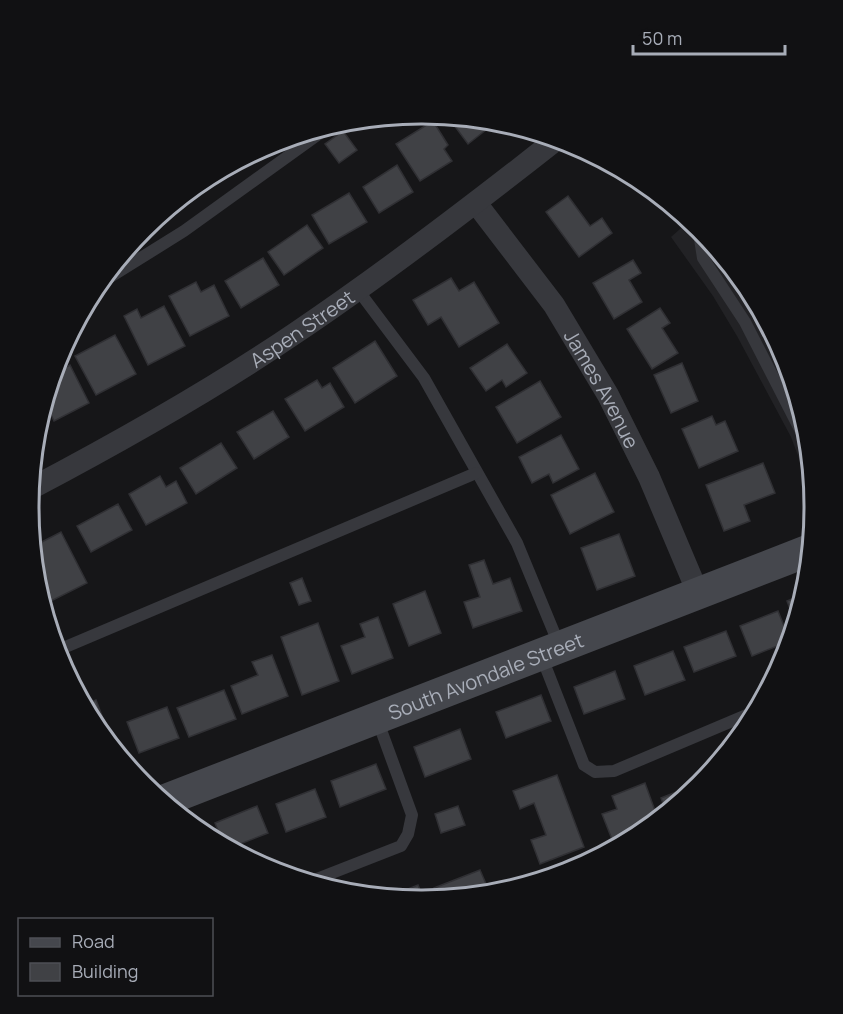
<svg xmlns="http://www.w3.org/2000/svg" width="843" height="1014" viewBox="0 0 843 1014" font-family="Manrope,sans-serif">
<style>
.built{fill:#222225}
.building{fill:#404145;stroke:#303034;stroke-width:1.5}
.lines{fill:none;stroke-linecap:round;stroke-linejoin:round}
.lane{stroke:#37383d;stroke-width:12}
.street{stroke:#37383d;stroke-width:22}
.secondary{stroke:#45474d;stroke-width:32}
.labels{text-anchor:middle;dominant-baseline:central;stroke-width:5;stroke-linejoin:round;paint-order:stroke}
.street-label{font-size:20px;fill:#a8adb8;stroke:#111113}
.rim{fill:none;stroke:#a8adb8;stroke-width:3}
</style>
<rect width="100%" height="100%" fill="#161618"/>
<polygon class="built" points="689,221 700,229 748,289 785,357 807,431 813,496 791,437 737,336 713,296 671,237"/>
<g class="building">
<polygon points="448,117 495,121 496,122 468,144"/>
<polygon points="433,121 448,145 444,149 452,161 420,181 396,144"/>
<polygon points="343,131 357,150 339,163 325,144"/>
<polygon points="397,165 413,192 379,213 363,187"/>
<polygon points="349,193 367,222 329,244 312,215"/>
<polygon points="568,196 590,226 602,218 612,233 579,257 546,212"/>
<polygon points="307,225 323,248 284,275 268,252"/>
<polygon points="263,258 279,285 241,308 225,281"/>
<polygon points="633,260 641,273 629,280 642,302 614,319 593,283"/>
<polygon points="451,278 459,291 474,282 499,323 459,347 441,317 428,325 413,300"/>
<polygon points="196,282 201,292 214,285 229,316 190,336 169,296"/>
<polygon points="744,284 748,289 785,357 794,389"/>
<polygon points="164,306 185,346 148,365 124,316 137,309 141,318"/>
<polygon points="660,308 670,323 662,328 678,353 652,369 627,329"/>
<polygon points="115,335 136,374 96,395 75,356"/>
<polygon points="375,341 397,376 355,403 333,368"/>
<polygon points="507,344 527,373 506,387 502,380 486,391 470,368"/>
<polygon points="682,363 698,401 671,413 654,375"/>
<polygon points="70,365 89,403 54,421 45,402 53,374"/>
<polygon points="317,380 322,388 330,383 344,407 305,431 285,399"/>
<polygon points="540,381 561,417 517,443 496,407"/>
<polygon points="273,411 289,437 254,459 237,432"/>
<polygon points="712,416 716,425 725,421 738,451 699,468 682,429"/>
<polygon points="39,420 43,428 36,431 36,430"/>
<polygon points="561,435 579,469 553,483 549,474 532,483 519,457"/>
<polygon points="221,443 237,468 196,494 180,468"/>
<polygon points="763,463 775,493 744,505 750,521 724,531 706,485"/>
<polygon points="595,473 614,512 570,534 551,495"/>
<polygon points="160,476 166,487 176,481 187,503 146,525 129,494"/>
<polygon points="118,504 132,530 91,552 77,526"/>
<polygon points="61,532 87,583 51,601 34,568 32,547"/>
<polygon points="619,534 635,576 597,590 581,548"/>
<polygon points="484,560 493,584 510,578 522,611 473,628 464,602 480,597 469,565"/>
<polygon points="302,578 311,601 299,605 290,583"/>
<polygon points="425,591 441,633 409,646 393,604"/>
<polygon points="803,595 795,622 787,601"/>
<polygon points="778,611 790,641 752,656 740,626"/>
<polygon points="378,617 393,658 352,674 341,646 365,637 360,624"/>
<polygon points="318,623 339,681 302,695 281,637"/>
<polygon points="726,631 736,656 694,672 684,647"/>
<polygon points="673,651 685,680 645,695 634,666"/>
<polygon points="272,655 288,696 242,714 231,686 258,675 252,662"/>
<polygon points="615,671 625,699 584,714 574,687"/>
<polygon points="224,690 236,719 189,737 177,708"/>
<polygon points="541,695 551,721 506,738 496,712"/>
<polygon points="96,700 115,750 95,725 84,705"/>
<polygon points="167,707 179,738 139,753 127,722"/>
<polygon points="460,729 471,759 425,777 414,747"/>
<polygon points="376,764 386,789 340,807 331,781"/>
<polygon points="557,775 584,847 540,864 531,840 546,835 534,803 520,809 513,791"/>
<polygon points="702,782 699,785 666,812 661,798"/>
<polygon points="645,783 658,819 639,834 615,847 602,814 617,809 612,796"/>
<polygon points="315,789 326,817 286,832 276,804"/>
<polygon points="257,806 268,833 230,848 223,844 215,823"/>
<polygon points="458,806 465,825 441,833 435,814"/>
<polygon points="480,870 490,893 438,898 434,888"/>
<polygon points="418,885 424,900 388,897"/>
<polygon points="359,886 363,894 345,892"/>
</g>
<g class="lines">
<g class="lane">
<polyline points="702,233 700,239 703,258 745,322 809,447"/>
<polyline points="99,284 184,231 330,126"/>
<polyline points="358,290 424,378 517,543 560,647"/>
<polyline points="56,651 476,473"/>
<polyline points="541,655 584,765 595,772 614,771 756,711"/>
<polyline points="309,882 401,846 408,834 412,815 377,719"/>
</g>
<g class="street">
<path id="s1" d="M476 203 554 305 608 395 649 477 698 593"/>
<path id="s2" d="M30 489C121 441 212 390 297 332 386 272 472 206 557 139"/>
</g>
<path class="secondary" id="s3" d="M163 801 810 550"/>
</g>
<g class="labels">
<g class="street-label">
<text stroke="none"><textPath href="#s2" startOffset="316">Aspen Street</textPath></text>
<text stroke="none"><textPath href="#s1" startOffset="225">James Avenue</textPath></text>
<text stroke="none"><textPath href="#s3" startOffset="346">South Avondale Street</textPath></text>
</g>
</g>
<path d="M0 0H843V1014H0ZM421 124H422A382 382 0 0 1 804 506V508A382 382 0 0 1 422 890H421A382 382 0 0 1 39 508V506A382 382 0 0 1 421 124Z" fill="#111113" fill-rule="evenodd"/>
<path class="rim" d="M421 124H422A382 382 0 0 1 804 506V508A382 382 0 0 1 422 890H421A382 382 0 0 1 39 508V506A382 382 0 0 1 421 124Z"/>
<rect x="18" y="918" width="195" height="78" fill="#111113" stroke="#4d4f55" stroke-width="1.5"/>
<rect x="30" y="938" width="30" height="9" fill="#45474d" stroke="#4d4f55" stroke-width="1.5"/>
<text x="72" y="948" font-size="18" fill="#a8adb8">Road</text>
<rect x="30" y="963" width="30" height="18" fill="#404145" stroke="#4d4f55" stroke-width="1.5"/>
<text x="72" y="978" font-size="18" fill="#a8adb8">Building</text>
<path d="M633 45v9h152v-9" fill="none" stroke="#a8adb8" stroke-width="3"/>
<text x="642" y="45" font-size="18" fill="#a8adb8" stroke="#111113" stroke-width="4.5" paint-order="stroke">50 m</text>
</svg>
